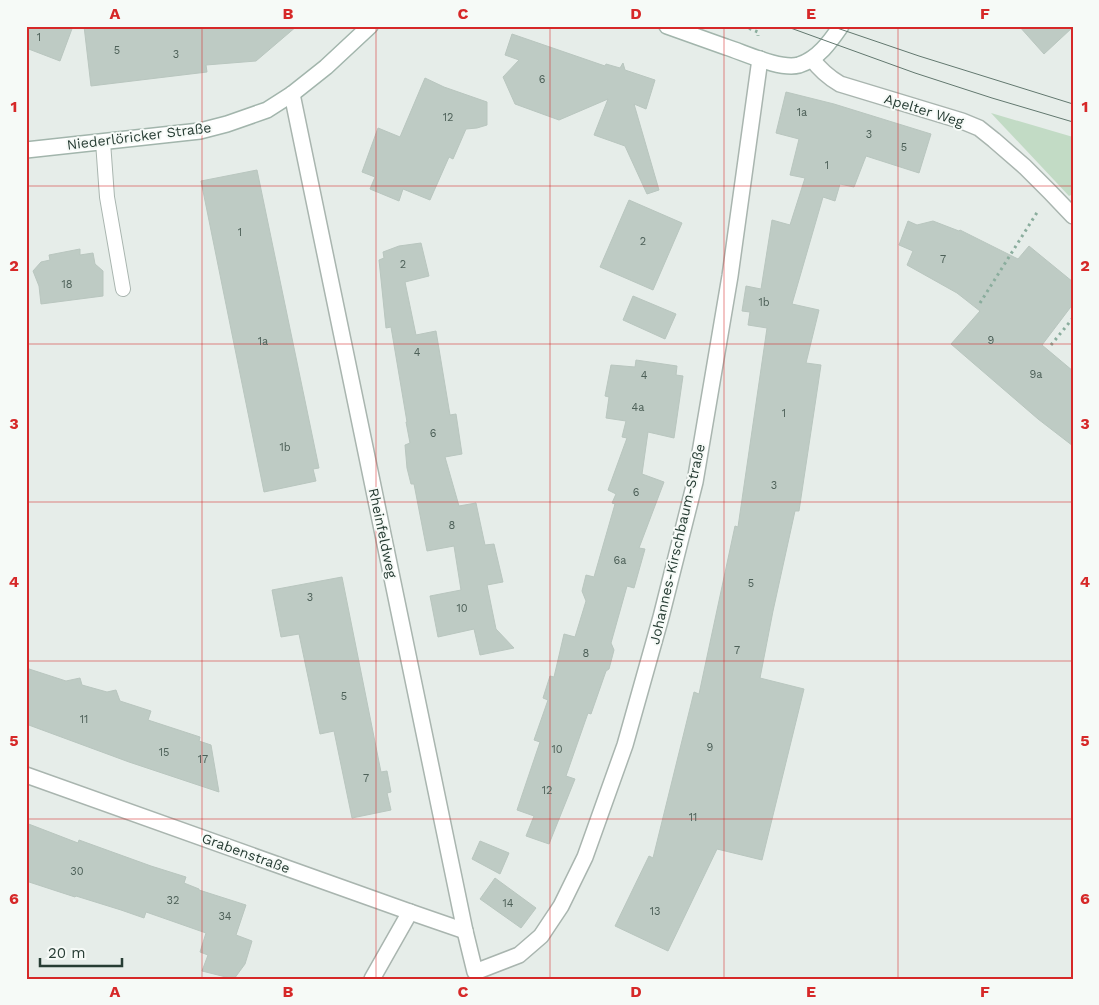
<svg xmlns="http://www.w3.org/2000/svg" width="1099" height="1005" viewBox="0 0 1099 1005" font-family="'Work Sans',sans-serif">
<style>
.green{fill:#c2dbc5}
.building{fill:#becbc4;stroke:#b9c6bf}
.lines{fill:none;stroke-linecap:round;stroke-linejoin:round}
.lane-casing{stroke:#a9b5af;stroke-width:16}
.street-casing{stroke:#a9b5af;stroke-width:18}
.secondary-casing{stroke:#a2b5ac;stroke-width:18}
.path{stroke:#8aad9d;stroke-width:3;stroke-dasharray:2.5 4;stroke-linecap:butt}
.lane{stroke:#fff;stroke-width:14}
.street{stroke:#fff;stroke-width:15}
.secondary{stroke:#fff;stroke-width:15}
.tram{stroke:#62786f;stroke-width:1}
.grid{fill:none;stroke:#d62828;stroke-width:1;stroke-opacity:0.55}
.labels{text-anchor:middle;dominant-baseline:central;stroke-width:4;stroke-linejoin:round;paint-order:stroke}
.number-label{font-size:11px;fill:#4d6058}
.street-label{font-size:14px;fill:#273d34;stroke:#f6faf7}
.neatline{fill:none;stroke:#d62828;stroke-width:2}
.grid-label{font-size:16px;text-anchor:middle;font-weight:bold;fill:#d62828}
</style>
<rect width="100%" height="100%" fill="#e6ede9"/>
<polygon class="green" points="991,113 1073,137 1073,194 1069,196"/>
<g class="building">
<polygon points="26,26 73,26 60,61 26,48"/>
<polygon points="84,26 297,26 256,61 206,65 207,72 91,86"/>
<polygon points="1019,26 1073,26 1073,27 1044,54"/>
<polygon points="512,34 605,66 606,64 620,68 623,63 625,70 655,80 646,109 634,104 659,190 647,194 625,146 594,135 608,99 559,120 515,104 503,77 519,60 505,55"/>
<polygon points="425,78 444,87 487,102 487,125 477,128 466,129 453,159 449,157 430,200 403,189 399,201 370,189 375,177 362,172 378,128 400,137"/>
<polygon points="786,92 834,104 931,134 919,173 866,156 854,187 840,184 835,201 823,197 792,304 819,310 806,363 821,365 799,511 795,511 773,611 760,678 804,689 762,860 717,849 668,951 615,926 649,856 653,858 694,692 699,694 735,526 738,527 767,328 748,325 750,312 742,311 746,286 761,289 772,220 790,225 805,178 790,175 799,139 776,133"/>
<polygon points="257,170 319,468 313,469 316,481 264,492 201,181"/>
<polygon points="629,200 682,223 653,290 600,267"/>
<polygon points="908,221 917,225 933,221 959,231 960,230 1018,259 1029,246 1073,282 1073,304 1042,345 1073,371 1073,446 1038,419 951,344 980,311 957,293 907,265 913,251 899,245"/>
<polygon points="421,243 429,276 405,282 416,335 436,331 450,415 456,414 462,454 445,457 459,506 476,503 485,545 494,544 503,582 487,585 496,629 514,648 480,655 474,629 438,637 430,596 461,590 454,546 427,551 414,484 411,484 407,468 405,445 410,443 406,422 407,422 391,327 386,328 379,260 384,258 383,252 399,246"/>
<polygon points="80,249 80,255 93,253 95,264 103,271 103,296 41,304 39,286 33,271 41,262 50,260 49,255"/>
<polygon points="633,296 676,314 665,339 623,320"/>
<polygon points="636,360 677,366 676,375 683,376 674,438 648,432 642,474 664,482 639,548 645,549 634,588 627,586 611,643 614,650 609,669 606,671 591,714 588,713 566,776 575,779 549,844 526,836 534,816 517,810 540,742 534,740 548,700 543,698 550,676 554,677 564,634 575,637 586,601 582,591 586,575 594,577 615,504 612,503 616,494 608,490 627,438 622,437 626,421 606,418 609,397 605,396 611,365 635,367"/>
<polygon points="342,577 381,772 387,771 391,792 387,793 391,810 352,818 334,731 320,734 299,634 281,637 272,590"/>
<polygon points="26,668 66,681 80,678 82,685 107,692 116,690 120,701 151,711 148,720 200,737 199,741 211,745 219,792 129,762 26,724"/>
<polygon points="26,823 78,843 79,840 151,866 186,877 184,883 199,889 199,890 246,905 236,935 252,941 245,964 234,979 202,971 208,955 200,952 206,933 146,912 144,918 121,910 76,896 75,897 26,881"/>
<polygon points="480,841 509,853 500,874 472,859"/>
<polygon points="495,878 536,908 521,928 480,899"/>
</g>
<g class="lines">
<g class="lane-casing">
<polyline id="lane" points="103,142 107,197 123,289"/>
</g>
<g class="street-casing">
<g id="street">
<path d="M812 59C820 70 828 77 840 84L962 121 979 128 994 140 1025 167 1050 192 1073 216"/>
<polyline points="292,94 465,931 475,972 519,955 541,936 561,906 585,857 625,745 661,617 695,482 730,276 760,59"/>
<polyline points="26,775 410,912 465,931"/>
<polyline points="372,979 410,912"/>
</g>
</g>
<g class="secondary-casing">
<g id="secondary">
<path d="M667 26C687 33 706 40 726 47 745 53 780 70 799 65 818 59 830 42 841 26"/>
<polyline points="26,150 200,131 227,124 267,110 292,94 326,67 370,26"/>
</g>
</g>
<g class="path">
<polyline points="743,26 758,32 758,36"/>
<polyline points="980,303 1038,211"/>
<polyline points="1051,345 1073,318"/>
</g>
<use href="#lane" class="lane"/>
<use href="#street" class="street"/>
<use href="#secondary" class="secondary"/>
<g class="tram">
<polyline points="785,26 915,73 992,98 1073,122"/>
<polyline points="831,26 919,56 1073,104"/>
</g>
</g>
<path class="grid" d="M202 26V979M376 26V979M550 26V979M724 26V979M898 26V979M26 186H1073M26 344H1073M26 502H1073M26 661H1073M26 819H1073"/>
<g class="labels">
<g class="number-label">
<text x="39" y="37">1</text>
<text x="117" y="50">5</text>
<text x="176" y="54">3</text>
<text x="542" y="79">6</text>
<text x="802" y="112">1a</text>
<text x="448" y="117">12</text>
<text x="869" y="134">3</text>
<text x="904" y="147">5</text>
<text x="827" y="165">1</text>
<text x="240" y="232">1</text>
<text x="643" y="241">2</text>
<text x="943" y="259">7</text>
<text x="403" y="264">2</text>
<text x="67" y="284">18</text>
<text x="764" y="302">1b</text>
<text x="991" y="340">9</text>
<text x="263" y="341">1a</text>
<text x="417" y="352">4</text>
<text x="1036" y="374">9a</text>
<text x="644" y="375">4</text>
<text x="638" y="407">4a</text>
<text x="784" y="413">1</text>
<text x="433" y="433">6</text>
<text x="285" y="447">1b</text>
<text x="774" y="485">3</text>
<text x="636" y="492">6</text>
<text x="452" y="525">8</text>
<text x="620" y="560">6a</text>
<text x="751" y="583">5</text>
<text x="310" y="597">3</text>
<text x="462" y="608">10</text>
<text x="737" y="650">7</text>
<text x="586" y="653">8</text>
<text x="344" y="696">5</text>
<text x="84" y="719">11</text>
<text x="710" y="747">9</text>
<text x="557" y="749">10</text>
<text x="164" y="752">15</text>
<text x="203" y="759">17</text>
<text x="366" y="778">7</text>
<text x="547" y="790">12</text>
<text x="693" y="817">11</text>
<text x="77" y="871">30</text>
<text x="173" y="900">32</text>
<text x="508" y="903">14</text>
<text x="655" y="911">13</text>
<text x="225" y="916">34</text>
</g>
<g class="street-label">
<text transform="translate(924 110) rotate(17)">Apelter Weg</text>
<text transform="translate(139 136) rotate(-7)">Niederlöricker Straße</text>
<text transform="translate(383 533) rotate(78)">Rheinfeldweg</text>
<text transform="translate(677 544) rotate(-77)">Johannes-Kirschbaum-Straße</text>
<text transform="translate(246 853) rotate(20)">Grabenstraße</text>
</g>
</g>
<rect width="1099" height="1005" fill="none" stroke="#f6faf7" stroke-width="55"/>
<path d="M40 958v8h82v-8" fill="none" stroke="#273d34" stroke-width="2.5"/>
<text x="48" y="958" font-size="15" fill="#273d34" stroke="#f6faf7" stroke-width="4" paint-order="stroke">20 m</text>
<rect x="28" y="28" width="1044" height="950" class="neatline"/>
<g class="grid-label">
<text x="115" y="19">A</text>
<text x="288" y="19">B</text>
<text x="463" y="19">C</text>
<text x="636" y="19">D</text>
<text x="811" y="19">E</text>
<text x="985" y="19">F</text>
<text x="14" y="112">1</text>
<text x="1085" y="112">1</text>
<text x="14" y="271">2</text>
<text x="1085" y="271">2</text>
<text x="14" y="429">3</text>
<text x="1085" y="429">3</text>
<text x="14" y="587">4</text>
<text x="1085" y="587">4</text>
<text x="14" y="746">5</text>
<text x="1085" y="746">5</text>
<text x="14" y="904">6</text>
<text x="1085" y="904">6</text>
<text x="115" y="997">A</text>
<text x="288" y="997">B</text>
<text x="463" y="997">C</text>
<text x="636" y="997">D</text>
<text x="811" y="997">E</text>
<text x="985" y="997">F</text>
</g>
</svg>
